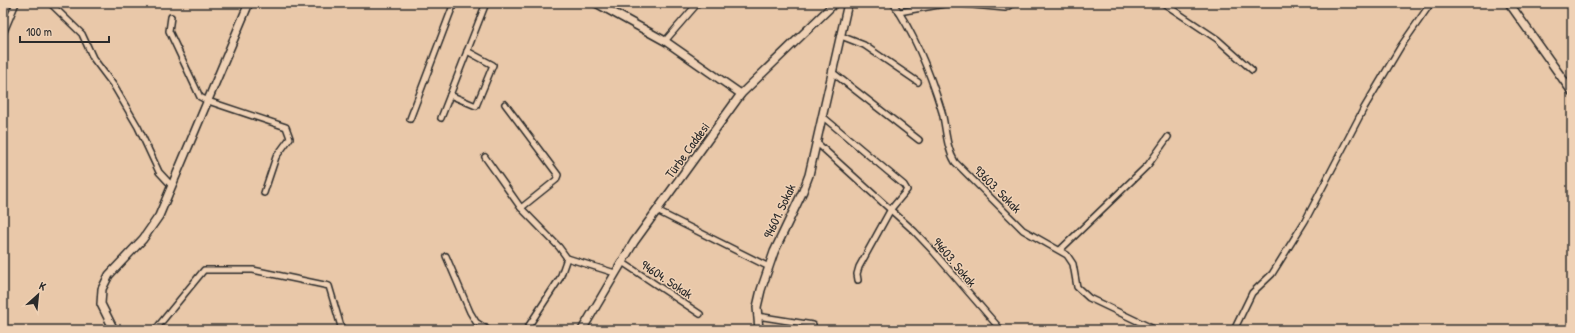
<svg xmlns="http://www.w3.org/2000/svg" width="1575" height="333" viewBox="0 0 1575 333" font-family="'Patrick Hand',sans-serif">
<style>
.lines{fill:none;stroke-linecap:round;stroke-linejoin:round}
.street-casing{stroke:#2b2b2b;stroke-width:8}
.secondary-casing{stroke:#2b2b2b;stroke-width:10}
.street{stroke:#efd1b5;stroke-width:5}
.secondary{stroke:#efd1b5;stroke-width:7}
.labels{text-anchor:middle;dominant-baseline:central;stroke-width:3;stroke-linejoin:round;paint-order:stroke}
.street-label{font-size:13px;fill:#2b2b2b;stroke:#efd1b5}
</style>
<rect width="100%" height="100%" fill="#e9c8a9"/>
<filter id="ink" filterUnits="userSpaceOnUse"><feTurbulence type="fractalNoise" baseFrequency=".025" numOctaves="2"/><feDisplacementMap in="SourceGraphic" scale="8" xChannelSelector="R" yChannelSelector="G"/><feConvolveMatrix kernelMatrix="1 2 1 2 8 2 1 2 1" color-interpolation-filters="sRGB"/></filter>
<g filter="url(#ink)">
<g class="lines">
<g class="street-casing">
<g id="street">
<polyline points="50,3 82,34 93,58 114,86 138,127 159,172 172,186"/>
<path d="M893 3C914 33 931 76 942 112 946 128 946 147 955 162L1023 230 1067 255 1073 264 1077 287 1089 298 1156 330"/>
<polyline points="952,3 1005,8 1014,3"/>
<polyline points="1163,3 1217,39 1252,70"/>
<polyline points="899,12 950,3"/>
<polyline points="171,17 169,31 200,97 208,101 286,127 290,138 276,157 264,193"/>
<polyline points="3,34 16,3"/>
<polyline points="841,36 864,45 918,82"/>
<polyline points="665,41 698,3"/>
<polyline points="832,72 919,140"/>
<polyline points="450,95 476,106 493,65 467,51"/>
<polyline points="505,104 558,175 556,180 521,208"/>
<polyline points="822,116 904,185 907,190 891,209 859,267 857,274 858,280"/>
<polyline points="441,118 486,3"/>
<polyline points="410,119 454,3"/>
<polyline points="816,142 914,231 932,250 1001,330"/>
<polyline points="485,157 521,208 559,247 567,258 615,273"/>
<polyline points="657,211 769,267"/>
<polyline points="1060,250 1148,165 1168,137"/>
<polyline points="446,256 470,312 476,322 488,330"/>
<polyline points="622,262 700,314"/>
<polyline points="757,316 813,325"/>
<polyline points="155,330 204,270 253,270 329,286 342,330"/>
<polyline points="526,330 560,278 567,258"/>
<polyline points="1234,330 1252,293 1272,274 1305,221 1364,108 1401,46 1431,3"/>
</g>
</g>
<g class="secondary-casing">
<g id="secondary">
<polyline points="596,3 665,41 741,94"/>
<polyline points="1509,3 1572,92"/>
<polyline points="114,330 101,304 102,289 109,275 143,239 159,216 249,3"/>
<polyline points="582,330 634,242 741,94 835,3"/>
<polyline points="759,330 757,307 761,290 774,252 803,191 809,175 848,3"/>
</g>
</g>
<use href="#street" class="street"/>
<use href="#secondary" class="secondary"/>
</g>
</g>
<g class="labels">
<g class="street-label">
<text transform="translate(687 150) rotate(-54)">Türbe Caddesi</text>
<text transform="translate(998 189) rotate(45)">93603. Sokak</text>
<text transform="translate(779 211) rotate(-65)">94601. Sokak</text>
<text transform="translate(955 262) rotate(50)">94603. Sokak</text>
<text transform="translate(667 279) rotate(33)">94604. Sokak</text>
</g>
</g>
<rect width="1575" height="333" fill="none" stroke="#efd1b5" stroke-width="16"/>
<rect x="8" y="8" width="1559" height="317" fill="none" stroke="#2b2b2b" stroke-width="1.5" filter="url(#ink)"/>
<g transform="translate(38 295) rotate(27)" stroke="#efd1b5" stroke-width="3" paint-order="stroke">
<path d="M0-3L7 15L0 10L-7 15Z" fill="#2b2b2b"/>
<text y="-6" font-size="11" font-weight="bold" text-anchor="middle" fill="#2b2b2b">K</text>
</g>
<path d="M20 36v6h89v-6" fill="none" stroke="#2b2b2b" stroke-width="2"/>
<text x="26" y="36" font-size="12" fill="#2b2b2b" stroke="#efd1b5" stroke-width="3" paint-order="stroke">100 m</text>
</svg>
